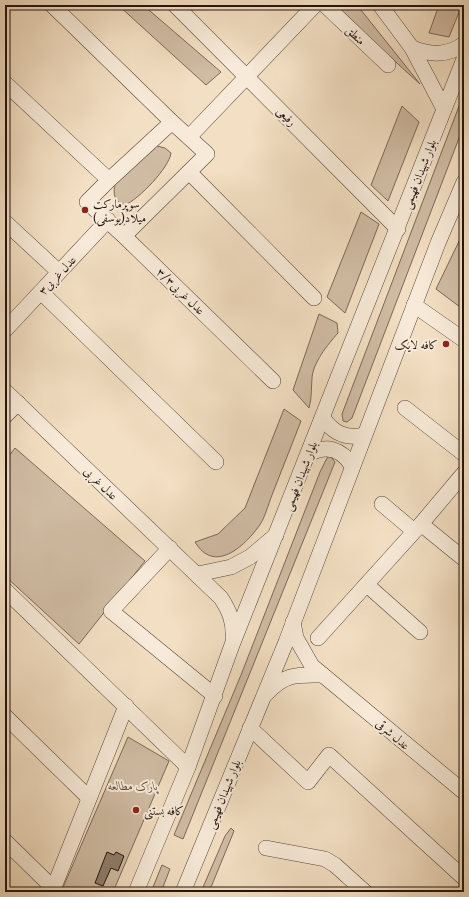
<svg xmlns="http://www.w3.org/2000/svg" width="469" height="897" viewBox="0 0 469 897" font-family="'Gentium Book Plus',Amiri,serif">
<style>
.green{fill:#d0bca4;stroke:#7a6859}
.building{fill:#8f7e6c;stroke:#23140e}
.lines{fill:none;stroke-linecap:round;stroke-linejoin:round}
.minor-casing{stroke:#57473b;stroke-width:16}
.minor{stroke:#f7ead8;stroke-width:15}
.poi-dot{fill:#8f2418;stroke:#f7ead8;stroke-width:1.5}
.labels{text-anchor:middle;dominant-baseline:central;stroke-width:4;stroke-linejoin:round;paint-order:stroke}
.street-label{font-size:12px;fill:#23140e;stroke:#f7ead8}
.poi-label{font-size:12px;fill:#23140e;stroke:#f7ead8;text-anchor:start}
.park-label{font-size:12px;font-style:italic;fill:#604f42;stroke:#f7ead8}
</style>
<rect width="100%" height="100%" fill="#f3dfc3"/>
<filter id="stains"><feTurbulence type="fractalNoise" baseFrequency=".005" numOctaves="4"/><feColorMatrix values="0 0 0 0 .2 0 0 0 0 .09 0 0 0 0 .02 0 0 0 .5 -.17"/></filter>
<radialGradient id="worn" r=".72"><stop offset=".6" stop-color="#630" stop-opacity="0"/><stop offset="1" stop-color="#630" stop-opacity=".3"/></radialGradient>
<g class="green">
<polygon points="118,5 143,5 221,72 206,85"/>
<polygon points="333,5 357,5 420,84"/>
<polygon points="439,5 462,5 449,37 429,33"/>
<polygon points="464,93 464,125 352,418 347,422 343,421 342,414"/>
<polygon points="402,106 419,122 388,201 371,185"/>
<path d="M157 146 165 148 171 153C169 168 139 199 125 205 114 202 113 194 115 184Z"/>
<polygon points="361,212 379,224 345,313 327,297"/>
<polygon points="464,231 464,310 436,289"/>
<path d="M319 314 337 323 338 333C328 344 312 364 312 379 311 391 312 396 309 408L293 390Z"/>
<path d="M284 409 301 421C291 446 282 470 272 495 268 505 265 518 259 526 244 547 214 574 195 542L218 534 245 508Z"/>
<polygon points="15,448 145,561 79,644 5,576 5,461"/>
<polygon points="328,456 332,458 335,462 183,839 174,835 241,675 320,472"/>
<polygon points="128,737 169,761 113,892 61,892"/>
<polygon points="231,828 234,831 209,892 201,892 225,836"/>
<polygon points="162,865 170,869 161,892 151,892"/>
</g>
<polygon class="building" points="107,852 114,855 116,852 124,856 118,871 111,868 103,886 95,883"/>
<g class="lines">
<g class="minor-casing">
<g id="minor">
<polyline points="52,5 172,122 207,154 124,236"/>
<polyline points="175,5 398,229"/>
<polyline points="325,5 388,65"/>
<polyline points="380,5 412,48 444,109"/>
<path d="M412 48C431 55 447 56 464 44"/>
<polyline points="5,83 109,180"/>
<polyline points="172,122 109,180 87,202 124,236 273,381"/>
<polyline points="189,137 315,5"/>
<polyline points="189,172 314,298"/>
<polyline points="5,222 59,272"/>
<polyline points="41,292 216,462"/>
<polyline points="414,305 464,340"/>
<polyline points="5,330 108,220"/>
<path d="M5 391 221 598C230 612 234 622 233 639"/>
<polyline points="405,408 464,454"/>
<polyline points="5,416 18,403"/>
<path d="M323 418C333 433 346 439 364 435"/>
<path d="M309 454C327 444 342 449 352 466"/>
<polyline points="382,504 414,531"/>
<polyline points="421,524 464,559"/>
<polyline points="170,548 111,611 215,696"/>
<polyline points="198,574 231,567 250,557 276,535"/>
<polyline points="367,585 420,632"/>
<polyline points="5,590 188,767"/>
<polyline points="293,622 296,638 312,666 464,792"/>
<polyline points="318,638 421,524 464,473"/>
<path d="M267 693C286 673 296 675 323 675"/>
<polyline points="5,716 89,798"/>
<polyline points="250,728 308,782 329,755 464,878"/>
<polyline points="5,841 53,888"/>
<polyline points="266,848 325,859 335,865 365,892"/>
<polyline points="52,892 126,706"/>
<polyline points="136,892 188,767 232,645 464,59"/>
<polyline points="183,892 286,642 438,243 464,182"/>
</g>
</g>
<use href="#minor" class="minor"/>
</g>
<g class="poi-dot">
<circle cx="85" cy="210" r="4"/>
<circle cx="446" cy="344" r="4"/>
<circle cx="136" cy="810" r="4"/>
</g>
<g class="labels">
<g class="street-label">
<text transform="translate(356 35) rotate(43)">منطق</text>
<text transform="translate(287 116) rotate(46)">رفیعی</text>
<text transform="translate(419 174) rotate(-69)">بلوار شهیدان فهیمی</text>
<text transform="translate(57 275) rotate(-47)">عدل غربی۳</text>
<text transform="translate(181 291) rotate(44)">عدل غربی۳/۳</text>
<text transform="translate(300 476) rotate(-69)">بلوار شهیدان فهیمی</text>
<text transform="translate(101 483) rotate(44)">عدل غربی</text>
<text transform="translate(393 734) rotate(40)">عدل شرقی</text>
<text transform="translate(223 794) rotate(-68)">بلوار شهیدان فهیمی</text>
</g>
<g class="poi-label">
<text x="93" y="203">سوپرمارکت<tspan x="93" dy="14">میلاد(یوسفی)</tspan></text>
<text x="438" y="344" text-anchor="end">کافه لایک</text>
<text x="144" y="810">کافه بستنی</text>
</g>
<g class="park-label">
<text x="133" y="785">پارک مطالعه</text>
</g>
</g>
<rect width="469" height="897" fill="none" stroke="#f3dfc3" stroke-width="20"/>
<rect x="6" y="6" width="457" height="885" fill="none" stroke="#23140e" stroke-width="2"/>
<rect x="10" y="10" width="449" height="877" fill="none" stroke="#23140e"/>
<rect width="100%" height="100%" filter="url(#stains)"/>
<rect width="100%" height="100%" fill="url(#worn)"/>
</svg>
